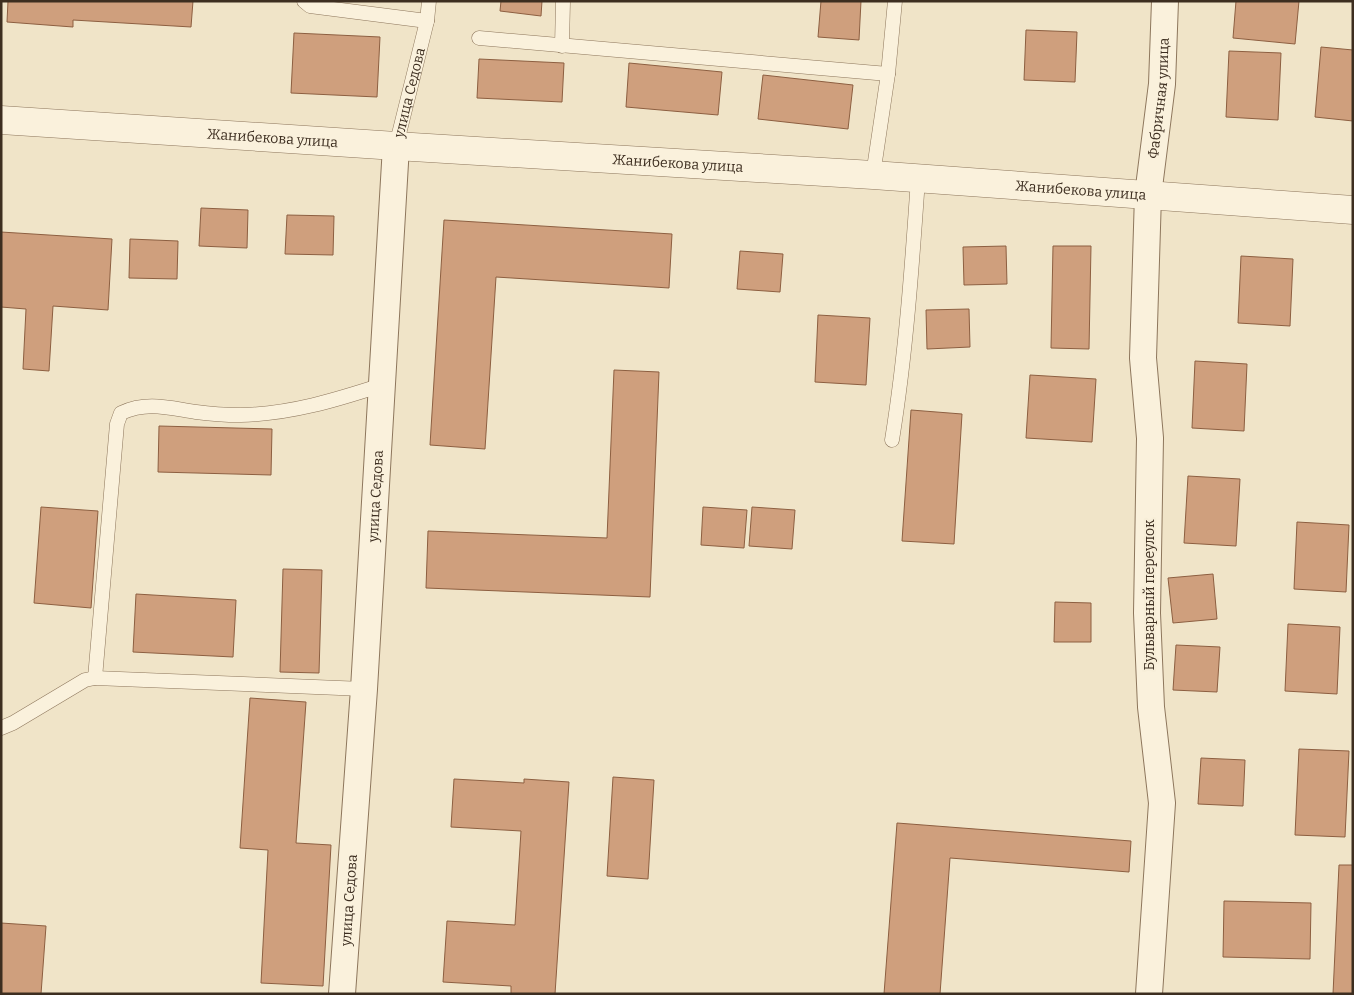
<svg xmlns="http://www.w3.org/2000/svg" width="1354" height="995" viewBox="0 0 1354 995" font-family="Bitter,serif">
<style>
.building{fill:#cf9f7d;stroke:#8d5f41}
.lines{fill:none;stroke-linecap:round;stroke-linejoin:round}
.service-casing{stroke:#8d765c;stroke-width:15}
.minor-casing{stroke:#8d765c;stroke-width:28}
.tertiary-casing{stroke:#8d765c;stroke-width:29}
.service{stroke:#faf1dc;stroke-width:14}
.minor{stroke:#faf1dc;stroke-width:26}
.tertiary{stroke:#faf1dc;stroke-width:28}
.labels{text-anchor:middle;dominant-baseline:central;stroke-width:4.5;stroke-linejoin:round;paint-order:stroke}
.street-label{font-size:14px;fill:#3d2e20;stroke:#f7eed8}
</style>
<rect width="100%" height="100%" fill="#f0e4c8"/>
<g class="building">
<polygon points="8,1 193,1 191,27 73,20 73,27 7,22"/>
<polygon points="501,1 542,1 541,16 500,11"/>
<polygon points="821,1 861,1 859,40 818,37"/>
<polygon points="1236,1 1299,1 1295,44 1233,38"/>
<polygon points="1026,30 1077,32 1075,82 1024,80"/>
<polygon points="294,33 380,37 377,97 291,93"/>
<polygon points="1321,47 1353,50 1353,121 1315,117"/>
<polygon points="1229,51 1281,53 1278,120 1226,117"/>
<polygon points="479,59 564,63 562,102 477,98"/>
<polygon points="629,63 722,72 718,115 626,107"/>
<polygon points="763,75 853,85 848,129 758,119"/>
<polygon points="201,208 248,210 247,248 199,246"/>
<polygon points="287,215 334,216 333,255 285,254"/>
<polygon points="444,220 672,234 669,288 496,277 485,449 430,445"/>
<polygon points="1,232 112,239 108,310 53,306 49,371 23,369 26,309 1,307"/>
<polygon points="130,239 178,241 177,279 129,278"/>
<polygon points="1006,246 1007,284 964,285 963,247"/>
<polygon points="1053,246 1091,246 1089,349 1051,348"/>
<polygon points="740,251 783,254 780,292 737,289"/>
<polygon points="1241,256 1293,259 1290,326 1238,323"/>
<polygon points="969,309 970,347 927,349 926,310"/>
<polygon points="818,315 870,318 866,385 815,382"/>
<polygon points="1195,361 1247,364 1244,431 1192,428"/>
<polygon points="614,370 659,372 650,597 426,588 428,531 607,538"/>
<polygon points="1030,375 1096,379 1092,442 1026,438"/>
<polygon points="911,410 962,414 954,544 902,541"/>
<polygon points="159,426 272,429 271,475 158,472"/>
<polygon points="1188,476 1240,479 1236,546 1184,543"/>
<polygon points="41,507 98,511 91,608 34,603"/>
<polygon points="703,507 747,510 744,548 701,545"/>
<polygon points="752,507 795,510 792,549 749,546"/>
<polygon points="1297,522 1349,525 1346,592 1294,589"/>
<polygon points="283,569 322,570 319,673 280,672"/>
<polygon points="1213,574 1217,619 1173,623 1168,578"/>
<polygon points="136,594 236,600 233,657 133,652"/>
<polygon points="1055,602 1091,603 1091,642 1054,642"/>
<polygon points="1288,624 1340,627 1337,694 1285,691"/>
<polygon points="1176,645 1220,647 1217,692 1173,690"/>
<polygon points="250,698 306,702 296,843 331,845 323,986 261,983 268,850 240,848"/>
<polygon points="1299,749 1349,751 1345,837 1295,835"/>
<polygon points="1201,758 1245,760 1243,806 1198,804"/>
<polygon points="613,777 654,780 648,879 607,876"/>
<polygon points="454,779 524,783 524,779 569,782 555,994 511,994 511,986 443,982 447,921 515,925 521,831 451,827"/>
<polygon points="897,823 1131,841 1129,872 950,858 940,994 884,994"/>
<polygon points="1339,865 1353,865 1353,994 1333,994"/>
<polygon points="1224,901 1311,903 1310,959 1223,957"/>
<polygon points="1,923 46,926 41,994 1,994"/>
</g>
<g class="lines">
<g class="service-casing">
<g id="service">
<polyline points="304,1 310,6 427,21"/>
<polyline points="479,38 888,74"/>
<polyline points="562,46 563,1"/>
<path id="s1" d="M396 146 427 21 429 1"/>
<polyline points="873,175 888,74 895,1"/>
<path d="M892 440C906 353 912 266 918 179"/>
<path d="M95 678 117 424 121 413C147 401 169 408 196 412 210 414 226 415 241 415 290 414 336 400 382 385"/>
<polyline points="1,728 13,723 85,680 95,678 364,689"/>
</g>
</g>
<g class="minor-casing">
<g id="minor">
<path id="s2" d="M342 994 364 689 396 146"/>
<path id="s3" d="M1149 994 1162 803 1151 707 1147 613 1150 438 1143 358 1148 195 1162 84 1165 1"/>
</g>
</g>
<g class="tertiary-casing">
<g id="tertiary">
<path id="s4" d="M1 120 396 146 873 175 1353 210"/>
</g>
</g>
<use href="#service" class="service"/>
<use href="#minor" class="minor"/>
<use href="#tertiary" class="tertiary"/>
</g>
<g class="labels">
<g class="street-label">
<text stroke="none"><textPath href="#s1" startOffset="55">улица Седова</textPath></text>
<text stroke="none"><textPath href="#s3" startOffset="898">Фабричная улица</textPath></text>
<text stroke="none"><textPath href="#s4" startOffset="272">Жанибекова улица</textPath></text>
<text stroke="none"><textPath href="#s4" startOffset="678">Жанибекова улица</textPath></text>
<text stroke="none"><textPath href="#s4" startOffset="1082">Жанибекова улица</textPath></text>
<text stroke="none"><textPath href="#s2" startOffset="499">улица Седова</textPath></text>
<text transform="translate(1149 595) rotate(-90)">Бульварный переулок</text>
<text stroke="none"><textPath href="#s2" startOffset="94">улица Седова</textPath></text>
</g>
</g>
<rect width="1354" height="995" fill="none" stroke="#3d2e20" stroke-width="5"/>
</svg>
